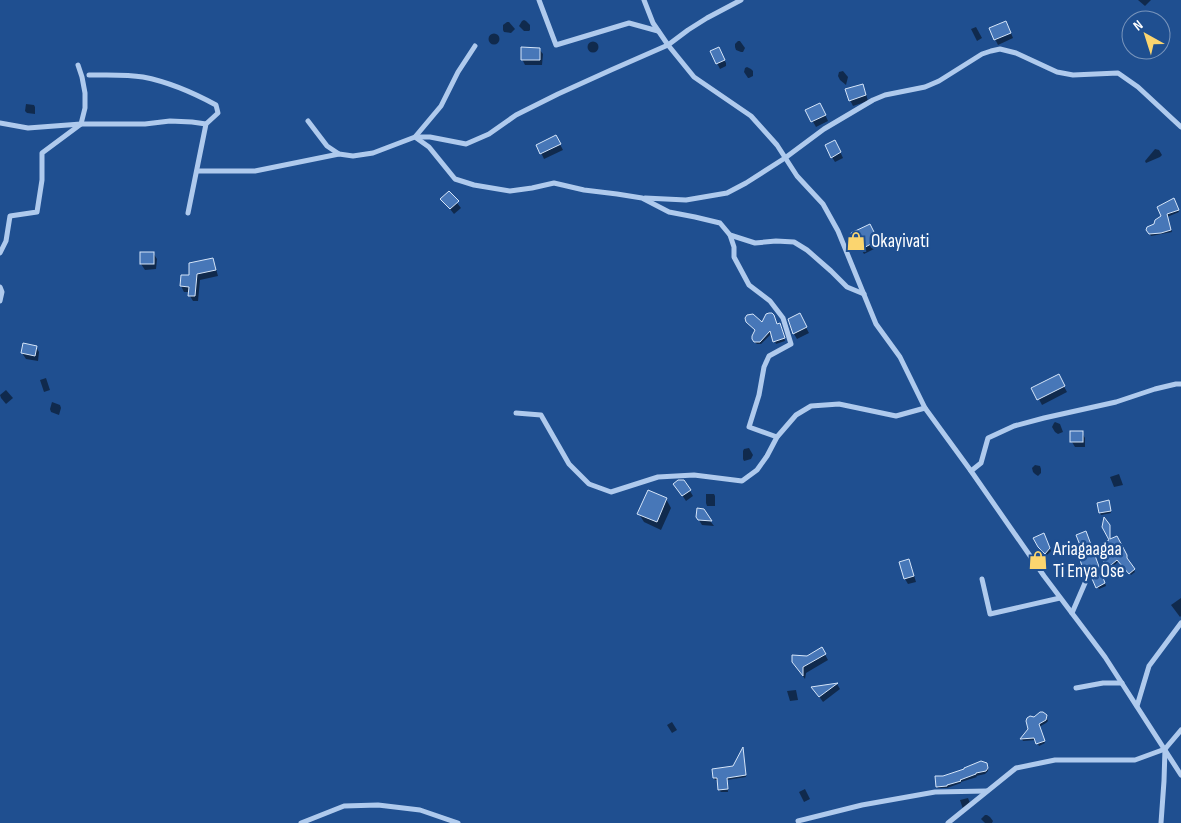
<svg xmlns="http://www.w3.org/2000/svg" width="1181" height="823" viewBox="0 0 1181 823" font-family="'Sofia Sans Condensed',sans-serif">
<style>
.shadow{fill:#0007}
.building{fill:#4777b8;stroke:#d5e5f9}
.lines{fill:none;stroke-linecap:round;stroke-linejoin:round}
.street{stroke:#afcaed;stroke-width:5}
.labels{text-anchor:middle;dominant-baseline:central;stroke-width:5;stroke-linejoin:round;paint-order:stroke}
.poi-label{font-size:19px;fill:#fff;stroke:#1f4f90;text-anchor:start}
</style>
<rect width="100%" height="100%" fill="#1f4f90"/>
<g class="shadow">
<polygon points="1138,0 1151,0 1145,6"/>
<polygon points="524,20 526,21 530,25 530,30 529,31 524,31 519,26 522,21"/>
<polygon points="507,22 509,22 515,29 511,33 504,32 503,30 503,25"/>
<polygon points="976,27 982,38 977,41 971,29"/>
<polygon points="1009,28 1013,38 998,45 995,39"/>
<circle cx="494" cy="39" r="5.5"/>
<polygon points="738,41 740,41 745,48 743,52 741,52 736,50 735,47 735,44"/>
<circle cx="593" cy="47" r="5.5"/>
<polygon points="718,48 726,63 726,66 720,69 717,63"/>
<polygon points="539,49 543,54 542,65 525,65 522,59"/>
<polygon points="747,67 751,69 753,71 753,76 749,78 748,78 744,72 745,68"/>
<polygon points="843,71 848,77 846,85 840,80 838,76 839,72"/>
<polygon points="862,85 865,91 868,101 853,106 850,100"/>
<polygon points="26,104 34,105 35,107 35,114 27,113 25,111"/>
<polygon points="823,110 828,121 816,127 807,111"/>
<polygon points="556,137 563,150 544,159 538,146"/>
<polygon points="838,147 843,158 835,162 832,157"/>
<polygon points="1155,149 1159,150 1162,155 1160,157 1146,163 1145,161"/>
<polygon points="449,193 461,208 454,214 442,199"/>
<polygon points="1174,200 1179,212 1167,217 1172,232 1151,236 1148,230 1155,225"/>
<polygon points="872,231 880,246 864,254 861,249"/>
<polygon points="141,253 153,253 157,259 156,269 145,270 141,264"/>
<polygon points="212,259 215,265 218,276 200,280 198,301 193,301 190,296 190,292 184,292 181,286 182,276 190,276"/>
<polygon points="789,319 802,320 809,333 797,339 794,334"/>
<polygon points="762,324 781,326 785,341 776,344 772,333 761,344 757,344 754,341"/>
<polygon points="36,347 39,352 38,361 26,359 22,353"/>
<polygon points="46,378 50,390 44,392 40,380"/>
<polygon points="1061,381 1067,392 1042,405 1033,388"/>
<polygon points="6,390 13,398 6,404 1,398 0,395"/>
<polygon points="52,402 60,405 61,408 59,415 51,412 50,409"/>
<polygon points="1055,422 1060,424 1063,432 1058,434 1055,432 1052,427 1054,423"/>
<polygon points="1082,433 1085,438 1085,447 1075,447 1072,442"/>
<polygon points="749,448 753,455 751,459 744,461 743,459 743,451 744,449"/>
<polygon points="1035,465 1040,466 1041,469 1041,473 1038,476 1035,474 1033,472 1032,468"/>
<polygon points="1119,474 1123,485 1114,487 1110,477"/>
<polygon points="678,489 690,491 693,496 686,501"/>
<polygon points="706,494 714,494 715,496 715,506 707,506 706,503"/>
<polygon points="666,499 671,508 661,530 644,522 639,514"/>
<polygon points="1109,504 1111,513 1101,515 1100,513"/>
<polygon points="703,510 711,522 714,526 702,525 697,517"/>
<polygon points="1043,535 1051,551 1047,555 1040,549"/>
<polygon points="1087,536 1106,586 1099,589 1089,569 1085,570 1084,568 1087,559"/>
<polygon points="1116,538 1135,572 1131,575 1119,561 1112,567 1107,569 1105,567 1104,543"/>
<polygon points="908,561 911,566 916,582 908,584 905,579"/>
<polygon points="1181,598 1181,616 1180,617 1171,605"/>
<polygon points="822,649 828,660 806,673 805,679 793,662 807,657"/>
<polygon points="837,684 840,689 823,702 813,688"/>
<polygon points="796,690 798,700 790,701 787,691"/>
<polygon points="1046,716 1048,721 1046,723 1039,727 1045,743 1039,746 1036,740 1023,741 1022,739 1029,729"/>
<polygon points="672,722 677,730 672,733 667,725"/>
<polygon points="743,750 746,777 727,780 728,792 721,792 719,790 719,780 715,780 714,778 734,767"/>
<polygon points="988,767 988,771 985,774 976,776 977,777 961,782 961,783 947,788 938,788 937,786"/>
<polygon points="805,789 810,799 804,802 799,792"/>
<polygon points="968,798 970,803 963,809 960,800"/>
<polygon points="985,815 987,815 990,817 993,821 992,823 985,823 981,819"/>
</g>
<g class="building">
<polygon points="1006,21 1011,33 994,40 989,28"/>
<polygon points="521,47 540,48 540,60 521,60"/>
<polygon points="719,47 725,60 716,64 710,51"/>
<polygon points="863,84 866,95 849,101 845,89"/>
<polygon points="820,103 826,115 811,122 805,110"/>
<polygon points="556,135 561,144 540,154 536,145"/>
<polygon points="835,140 841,152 831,158 825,145"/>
<polygon points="449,191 459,201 450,209 440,199"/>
<polygon points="1174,198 1179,210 1167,214 1171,230 1161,233 1149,234 1146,230 1147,227 1154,224 1155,220 1161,216 1157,207"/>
<polygon points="870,224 878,240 860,250 851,233"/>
<rect x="140" y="252" width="14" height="12"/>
<polygon points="213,258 216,270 197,274 195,296 188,296 189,287 180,286 181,275 189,275 189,263"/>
<polygon points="769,313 772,313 774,315 777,324 780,323 785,338 773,342 770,331 760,342 754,342 752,339 752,336 755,330 746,322 745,318 747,315 753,314 762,322 766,314"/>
<polygon points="800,313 807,327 793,334 788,319"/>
<polygon points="23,343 37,346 35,356 21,353"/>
<polygon points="1059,374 1065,386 1037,400 1031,388"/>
<rect x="1070" y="431" width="13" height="11"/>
<polygon points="678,480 684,480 691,490 682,496 673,484"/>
<polygon points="648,490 667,498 657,522 637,514"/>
<polygon points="1109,500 1111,511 1099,513 1097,503"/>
<polygon points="697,508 704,509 712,521 698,520 696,517"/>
<polygon points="1104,517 1110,525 1110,539 1117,536 1127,555 1127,558 1135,569 1129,574 1117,560 1111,565 1104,567 1103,543 1109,540 1102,527"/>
<polygon points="1086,531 1105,583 1096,588 1087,567 1083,569 1080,560 1085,558 1076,535"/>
<polygon points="1044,533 1050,548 1045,554 1038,547 1033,538"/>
<polygon points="909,559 914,576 904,579 899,562"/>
<polygon points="822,647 826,654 803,667 803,676 792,662 792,655 807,656"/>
<polygon points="838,683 819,697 811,687"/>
<polygon points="1040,712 1043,712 1047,715 1046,720 1039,724 1045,741 1036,744 1034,738 1020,739 1028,729 1026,721 1027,718 1030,716 1034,717"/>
<polygon points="743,747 746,775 727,778 728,789 718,790 717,778 713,778 712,769 733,766"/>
<polygon points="981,761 987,763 988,768 986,771 976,773 976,774 960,780 961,781 947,785 947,786 936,787 935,776 943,776 964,769 964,768"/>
</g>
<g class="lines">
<g class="street">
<polyline points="539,0 556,45 629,23 658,31"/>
<polyline points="644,0 653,23 668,45 694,77 751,116 777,145 797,176 823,204 838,231 876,324 900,357 925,408 971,471 1044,576 1105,657 1181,775"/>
<polyline points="475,46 458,72 441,106 415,137 429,147 455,179 474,185 510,191 532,188 554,183 584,190 617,194 642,198 669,212 695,217 720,223 730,235 755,243 776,241 794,242 807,250 831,271 847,287 864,294"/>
<path d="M89 75C107 75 126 74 143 77 169 82 194 93 216 105L218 113 206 124 188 213"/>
<polyline points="308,121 327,146 339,154 353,156 373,153 415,137 430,137 466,144 489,134 516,115 558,94 611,70 668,45 688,30 707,18 741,0"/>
<polyline points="0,123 28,128 81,124 145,124 170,121 192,122 206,124"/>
<polyline points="197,171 255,171 339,154"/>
<polyline points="645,198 686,200 727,193 746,183 785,158 824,129 873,100 885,95 925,87 939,81 982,54 991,51 1000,49 1016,53 1057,72 1073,75 1118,73 1138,87 1181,127"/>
<polyline points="730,235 734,247 734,257 749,285 770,301 783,318 791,344 769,356 764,367 759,395 749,427 777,437"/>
<polyline points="0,253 6,241 10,216 37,212 42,180 42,153 81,124 85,108 85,93 82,77 78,65"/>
<polyline points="0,287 2,292 0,301"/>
<polyline points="516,413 541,415 569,464 589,484 611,492 658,477 694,475 742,481 757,470 767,456 777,437 796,415 811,406 839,404 896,416 925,408"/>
<polyline points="971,471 981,463 988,438 1014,426 1044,418 1116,402 1155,389 1176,384 1181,384"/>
<polyline points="982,579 990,614 1060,598"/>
<polyline points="1072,613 1085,583"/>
<polyline points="1076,688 1103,683 1122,683"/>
<polyline points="1137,706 1149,666 1181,623"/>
<polyline points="798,821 862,805 935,792 987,791"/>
<polyline points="301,823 344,806 378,805 420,810 458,823"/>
<polyline points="948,823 1016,768 1055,760 1135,760 1165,749 1181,730"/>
<polyline points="1161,823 1164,781 1165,749"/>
</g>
</g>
<defs>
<g id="shop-bare" transform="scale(1.5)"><path d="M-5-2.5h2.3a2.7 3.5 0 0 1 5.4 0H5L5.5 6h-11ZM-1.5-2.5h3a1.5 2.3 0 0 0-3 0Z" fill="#fbd56f" stroke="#1f4f90" stroke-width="2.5" paint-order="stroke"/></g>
</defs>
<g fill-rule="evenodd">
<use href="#shop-bare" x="856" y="241"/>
<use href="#shop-bare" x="1038" y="560"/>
</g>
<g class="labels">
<g class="poi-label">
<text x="871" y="241">Okayivati</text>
<text x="1053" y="549">Ariagaagaa<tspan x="1053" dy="22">Ti Enya Ose</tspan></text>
</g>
</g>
<g transform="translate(1146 35) rotate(321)"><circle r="24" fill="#1f4f90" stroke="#7995bc"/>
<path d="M0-4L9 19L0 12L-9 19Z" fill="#fbd56f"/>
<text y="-8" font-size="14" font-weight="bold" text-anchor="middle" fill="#ffffff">N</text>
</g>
</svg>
